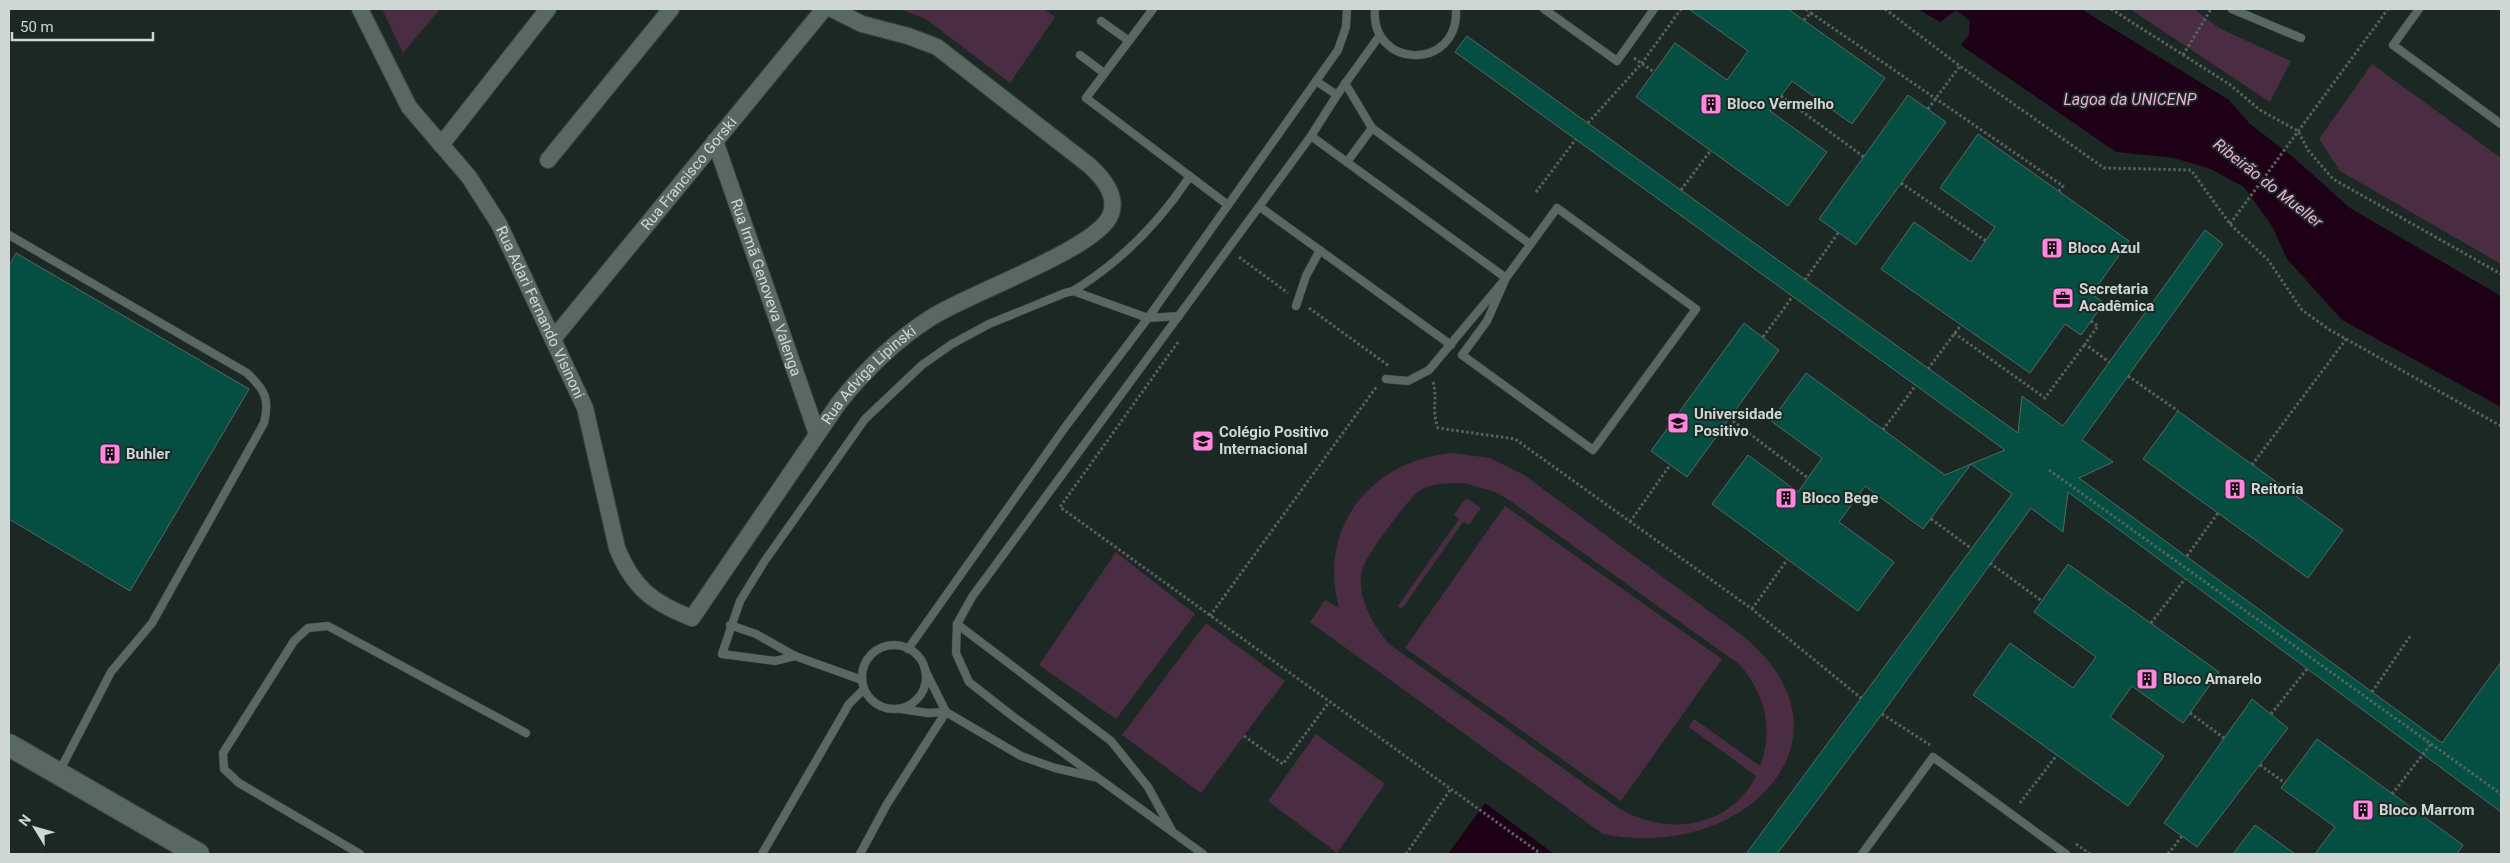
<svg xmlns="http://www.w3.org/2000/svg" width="2510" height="863" viewBox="0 0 2510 863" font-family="Roboto,sans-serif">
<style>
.green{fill:#4a2d42;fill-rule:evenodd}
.water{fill:#1e0017}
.building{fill:#044f41;stroke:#586763}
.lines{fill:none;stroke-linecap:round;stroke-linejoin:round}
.lane-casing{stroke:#3a4441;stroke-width:9}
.street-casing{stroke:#3a4441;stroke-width:18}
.secondary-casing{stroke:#3a4441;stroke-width:24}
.path{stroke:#57625f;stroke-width:3;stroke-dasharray:2.5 2.5;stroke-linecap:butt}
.lane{stroke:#596863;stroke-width:8}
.street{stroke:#596863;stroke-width:16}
.secondary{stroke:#596863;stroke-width:22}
.labels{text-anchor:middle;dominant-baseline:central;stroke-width:4;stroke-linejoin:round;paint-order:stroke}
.poi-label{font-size:15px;font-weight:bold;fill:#cfd7d5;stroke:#1b2824;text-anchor:start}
.street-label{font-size:15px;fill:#cfd7d5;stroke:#1b2824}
.water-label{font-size:16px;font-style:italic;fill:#f0acdb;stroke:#1b2824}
</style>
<rect width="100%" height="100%" fill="#1b2824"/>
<g class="green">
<polygon points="382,9 440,9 403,53"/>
<polygon points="899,9 1044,9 1055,17 1010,83 926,19"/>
<polygon points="2130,9 2194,9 2219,28 2291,61 2270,102"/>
<polygon points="2372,64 2501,158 2501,264 2340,171 2319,139"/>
<path d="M1453 453 1490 458 1524 475 1743 636C1867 738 1742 863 1603 834L1310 622 1325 600 1339 608C1317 527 1371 460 1453 453ZM1464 483 1495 492 1509 500 1740 665C1765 694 1774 729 1760 766L1694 719 1689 727 1756 776C1729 829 1668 836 1620 809L1389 644C1373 625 1356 596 1362 570 1365 557 1408 499 1419 491 1430 483 1450 483 1464 483Z"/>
<polygon points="1466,498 1481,508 1469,525 1463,522 1402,609 1398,606 1459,519 1454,515"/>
<polygon points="1505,506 1722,659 1621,801 1405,648"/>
<polygon points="1116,552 1195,614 1116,719 1039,665"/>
<polygon points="1206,623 1285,681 1201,793 1122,735"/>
<polygon points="1316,734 1385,784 1337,853 1268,801"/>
</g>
<g class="water">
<polygon points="1918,9 2081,9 2229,100 2250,124 2293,157 2350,208 2501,296 2501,407 2342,320 2287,259 2272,226 2244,187 2211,169 2174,158 2116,152 1961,45 1969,35 1970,21 1956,10 1940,22"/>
<polygon points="1485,803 1554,854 1448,854"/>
</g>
<g class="building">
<polygon points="1689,9 1788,9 1885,78 1852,124 1792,81 1770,111 1827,152 1788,206 1636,97 1675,43 1727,80 1748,51"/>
<polygon points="1467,36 2018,433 2022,396 2063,426 2205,230 2223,244 2082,440 2113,462 2079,478 2442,743 2501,662 2501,812 2068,492 2063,532 2031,508 1882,714 1777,854 1746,854 2012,494 1971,464 2005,450 1455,52"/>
<polygon points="1908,95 1946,122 1856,245 1819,219"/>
<polygon points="1978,134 2129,241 2092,294 2104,303 2081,335 2065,324 2030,373 1881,269 1914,222 1971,262 1995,227 1940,188"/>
<polygon points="16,253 249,389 130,591 9,519 9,266"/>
<polygon points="1744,323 1779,350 1687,477 1651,451"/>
<polygon points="1806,373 1945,475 1971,464 1923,529 1865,486 1839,522 1894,562 1858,611 1712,504 1748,455 1798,492 1822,458 1771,421"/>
<polygon points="2178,411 2343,530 2308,578 2143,459"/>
<polygon points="2068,564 2219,672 2183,723 2132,686 2110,717 2164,756 2128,806 1973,695 2010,643 2073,688 2096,657 2034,612"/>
<polygon points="2252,699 2288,728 2197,847 2164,823"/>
<polygon points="2317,739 2463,845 2457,854 2315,854 2335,827 2281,788"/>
<polygon points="2255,825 2295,854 2233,854"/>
</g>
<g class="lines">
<g class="lane-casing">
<g id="lane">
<polyline points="1153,9 1086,98 1228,205"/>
<path d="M1375 9C1370 69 1459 72 1456 9"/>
<polyline points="1544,9 1617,61 1654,9"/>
<polyline points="2232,9 2301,38"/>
<polyline points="2419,9 2393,45 2501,124"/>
<polyline points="1101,21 1129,41"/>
<polyline points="1080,55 1104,73"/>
<polyline points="1316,81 1337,95"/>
<polyline points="1345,83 1372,128 1530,244"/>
<polyline points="1311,136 1506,278"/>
<polyline points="1347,162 1372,128"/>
<polyline points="1260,207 1451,345"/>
<path d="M9 235 247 373C265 390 270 399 264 423L152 623 111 672 59 772"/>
<path d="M1073 291C1122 261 1159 223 1190 176"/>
<polyline points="1296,306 1306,276 1320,250"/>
<polyline points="1386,379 1408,381 1429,370 1506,278 1557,208 1696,309 1593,450 1462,355 1487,321 1506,278"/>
<polyline points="957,624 1111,741 1148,787 1171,829"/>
<polyline points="730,625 756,634 795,656 862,680"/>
<circle cx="894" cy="677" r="32"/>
<polyline points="908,649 1066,426 1148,318 1179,316"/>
<polyline points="795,656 775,661 722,654 740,601 764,562 865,419 922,365 952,344 989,324 1065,293 1073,291 1148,318 1338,50 1346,27 1347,9"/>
<polyline points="926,672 946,712 1021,756 1055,768 1094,777"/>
<polyline points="901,709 928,713 946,712"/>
<polyline points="360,854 239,783 224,769 223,753 294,641 308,628 328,626 526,733"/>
<polyline points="762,854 849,704 864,689"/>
<polyline points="860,854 887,804 946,712"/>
<polyline points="1203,854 1011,715 969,682 956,653 957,624 972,597 1311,136 1337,95 1380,35"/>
<polyline points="1862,854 1933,757 2066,854"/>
</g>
</g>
<g class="street-casing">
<g id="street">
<path id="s1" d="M360 9 409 107 469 177 499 224 585 408 617 548C633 588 653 603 692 618L838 404C865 370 894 341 932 317 970 293 1090 251 1109 218 1120 198 1104 179 1090 166L937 47 908 36 862 24 832 9"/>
<path id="s2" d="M715 141 817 434"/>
<polyline points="441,145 548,9"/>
<polyline points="548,160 671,9"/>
<path id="s3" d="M553 339 824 9"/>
</g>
</g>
<g class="secondary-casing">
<polyline id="secondary" points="9,745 198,854"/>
</g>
<g class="path">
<polyline points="1806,9 1811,13"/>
<polyline points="1885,9 1960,66 2104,168 2191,170 2230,224 2268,260 2302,310 2330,330 2501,426"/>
<polyline points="2111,9 2229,84 2260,110 2298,131 2308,150 2333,179 2501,274"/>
<polyline points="1804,20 1811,13 2063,186 2059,191"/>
<polyline points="2183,55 2211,9"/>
<polyline points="1634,58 1654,72"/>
<polyline points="1781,96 1864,157"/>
<polyline points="1928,109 1960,66"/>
<polyline points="1588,123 1642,63 1681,9"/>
<polyline points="1901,183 1986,241"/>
<polyline points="1681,190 1711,150"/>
<polyline points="1536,192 1576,139"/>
<polyline points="2230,224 2388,9"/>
<polyline points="1239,257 1288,293"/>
<polyline points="1805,280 1838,233"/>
<polyline points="1309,308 1389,366"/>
<polyline points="2091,321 2098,326 2085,344 2109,362"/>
<polyline points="1954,333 2045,398 2085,344"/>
<polyline points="1763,337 1793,296"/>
<polyline points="1178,342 1060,507 1541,854"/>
<polyline points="1928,369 1961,325"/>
<polyline points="2128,376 2178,411"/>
<path d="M1433 382C1438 399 1431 409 1438 428L1515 439 1752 609 1861 698"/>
<polyline points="1729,418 1808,478"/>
<polyline points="1883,430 1916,385"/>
<polyline points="2252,465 2347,338"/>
<polyline points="2049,470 2501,794"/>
<polyline points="1931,519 1972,549"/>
<polyline points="1630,522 1670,465"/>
<polyline points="2187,556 2218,513"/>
<polyline points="1990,563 2042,601"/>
<polyline points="1752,609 1787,560"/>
<polyline points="1210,616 1377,386"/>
<polyline points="2151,623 2185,579"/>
<polyline points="2372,692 2411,635"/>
<polyline points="2190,713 2224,738"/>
<polyline points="1882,714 1930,745"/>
<polyline points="2271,714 2307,669"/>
<polyline points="1244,736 1283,764 1329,702"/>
<polyline points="2260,765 2285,783"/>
<polyline points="2392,794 2431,744"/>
<polyline points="2020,803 2057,755"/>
<polyline points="2076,844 2090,854"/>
<polyline points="1406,854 1450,790"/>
<polyline points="2168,854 2182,836"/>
</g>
<use href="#lane" class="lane"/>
<use href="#street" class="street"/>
<use href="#secondary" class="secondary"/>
</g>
<defs>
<g id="building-square" transform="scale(1.125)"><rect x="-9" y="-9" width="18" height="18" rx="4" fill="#ff85de" stroke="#1b2824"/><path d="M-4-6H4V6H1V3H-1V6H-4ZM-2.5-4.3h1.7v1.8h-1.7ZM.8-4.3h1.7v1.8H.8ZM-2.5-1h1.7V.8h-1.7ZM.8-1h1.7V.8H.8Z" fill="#111"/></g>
<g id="office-square" transform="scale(1.125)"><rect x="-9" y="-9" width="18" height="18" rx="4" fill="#ff85de" stroke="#1b2824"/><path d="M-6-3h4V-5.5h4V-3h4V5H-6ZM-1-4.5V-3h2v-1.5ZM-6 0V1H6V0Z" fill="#111"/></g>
<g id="university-square" transform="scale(1.125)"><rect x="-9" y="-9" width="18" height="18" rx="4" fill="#ff85de" stroke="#1b2824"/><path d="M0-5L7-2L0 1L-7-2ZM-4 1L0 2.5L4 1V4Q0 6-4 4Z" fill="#111"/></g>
<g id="school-square" transform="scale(1.125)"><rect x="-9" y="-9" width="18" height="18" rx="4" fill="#ff85de" stroke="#1b2824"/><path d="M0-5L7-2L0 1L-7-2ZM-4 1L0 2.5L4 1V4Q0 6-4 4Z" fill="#111"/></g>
</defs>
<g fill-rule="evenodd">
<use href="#building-square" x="1711" y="104"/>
<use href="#building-square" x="2052" y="248"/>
<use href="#office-square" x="2063" y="298"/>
<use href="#university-square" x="1678" y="423"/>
<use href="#school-square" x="1203" y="441"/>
<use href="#building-square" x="110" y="454"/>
<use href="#building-square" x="2235" y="489"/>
<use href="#building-square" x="1786" y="498"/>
<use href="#building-square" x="2147" y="679"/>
<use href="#building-square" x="2363" y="810"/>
</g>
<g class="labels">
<g class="poi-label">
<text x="1727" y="104">Bloco Vermelho</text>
<text x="2068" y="248">Bloco Azul</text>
<text x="2079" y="289">Secretaria<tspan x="2079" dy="17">Acadêmica</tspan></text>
<text x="1694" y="414">Universidade<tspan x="1694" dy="17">Positivo</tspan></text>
<text x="1219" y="432">Colégio Positivo<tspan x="1219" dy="17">Internacional</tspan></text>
<text x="126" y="454">Buhler</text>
<text x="2251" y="489">Reitoria</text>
<text x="1802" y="498">Bloco Bege</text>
<text x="2163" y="679">Bloco Amarelo</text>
<text x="2379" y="810">Bloco Marrom</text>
</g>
<g class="street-label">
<text stroke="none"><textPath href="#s3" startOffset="214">Rua Francisco Gorski</textPath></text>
<text stroke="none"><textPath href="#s2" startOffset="155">Rua Irmã Genoveva Valenga</textPath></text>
<text stroke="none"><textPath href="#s1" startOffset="355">Rua Adari Fernando Visinoni</textPath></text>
<text stroke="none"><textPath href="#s1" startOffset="1012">Rua Adviga Lipinski</textPath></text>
</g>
<g class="water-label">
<text x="2130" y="99">Lagoa da UNICENP</text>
<text transform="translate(2268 183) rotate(38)">Ribeirão do Mueller</text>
</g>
</g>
<rect width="2510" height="863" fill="none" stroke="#cfd7d5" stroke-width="20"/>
<g transform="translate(35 828) rotate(307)" stroke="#1b2824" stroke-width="4" paint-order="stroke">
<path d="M0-4L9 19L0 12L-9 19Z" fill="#cfd7d5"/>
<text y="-8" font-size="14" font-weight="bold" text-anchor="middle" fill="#cfd7d5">N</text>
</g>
<path d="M12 32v8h141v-8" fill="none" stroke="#cfd7d5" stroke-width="2.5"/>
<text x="20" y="32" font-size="15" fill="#cfd7d5" stroke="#1b2824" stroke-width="4" paint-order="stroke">50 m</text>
</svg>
